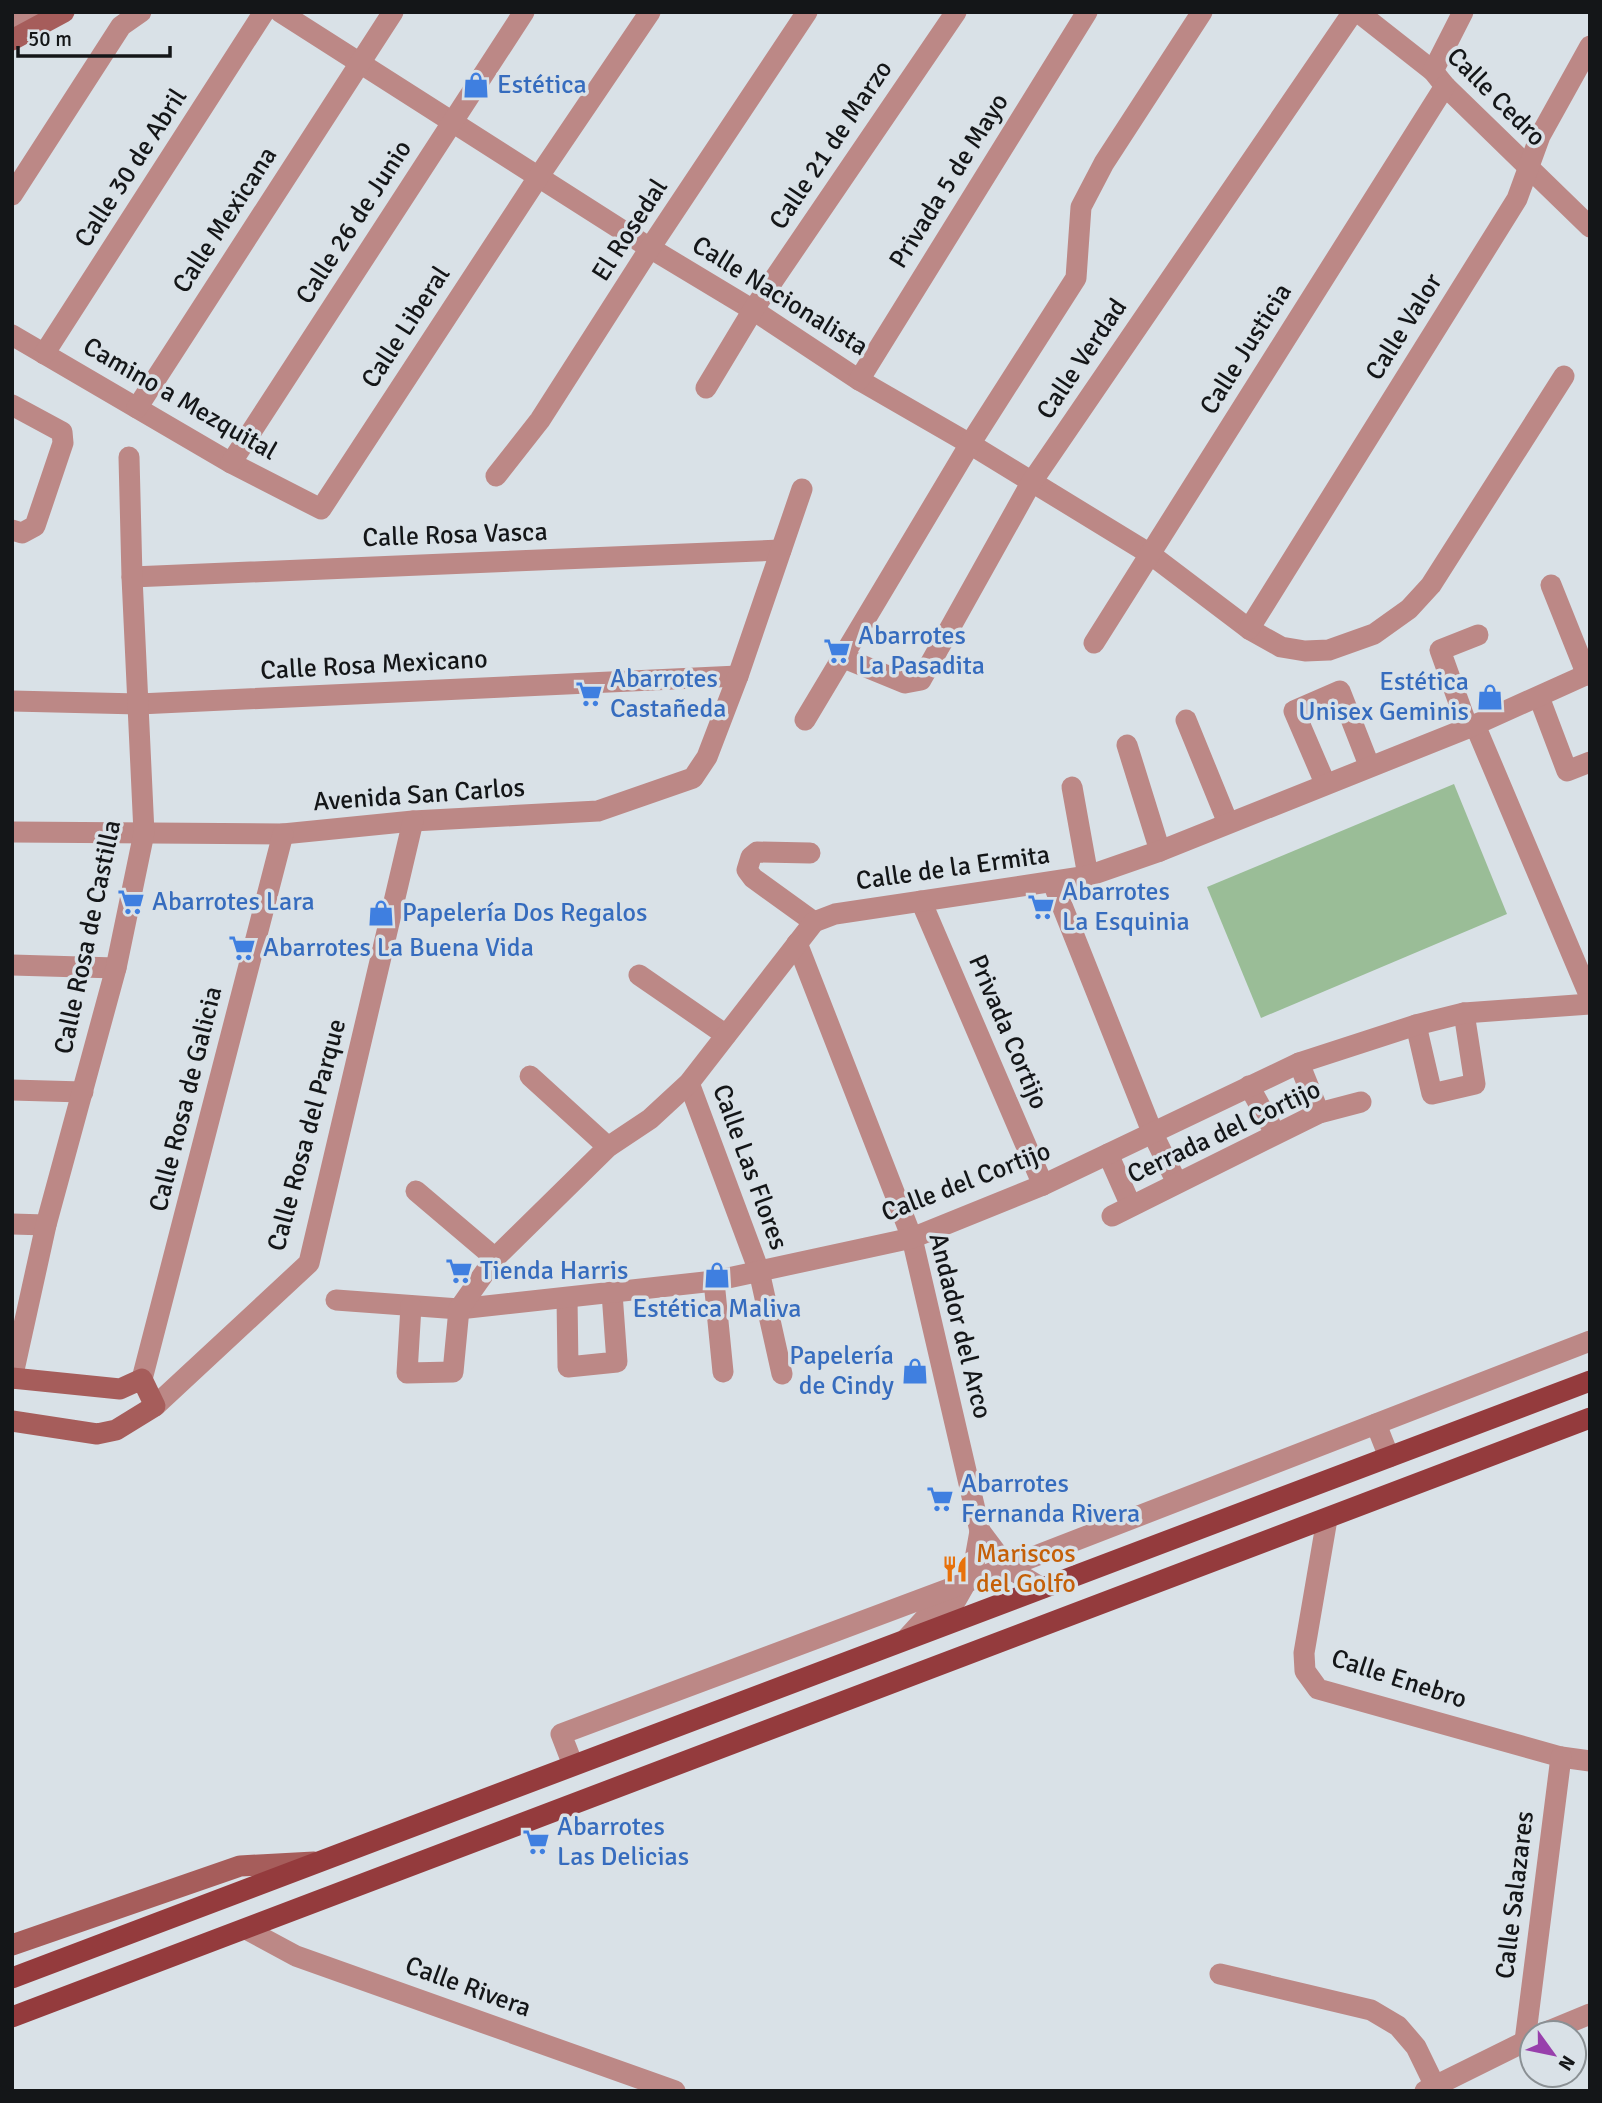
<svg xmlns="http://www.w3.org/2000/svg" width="1602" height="2103" viewBox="0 0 1602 2103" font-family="Signika,sans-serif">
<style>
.green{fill:#9abd97}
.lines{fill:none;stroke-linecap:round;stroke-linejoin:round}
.street{stroke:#bc8886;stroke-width:21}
.secondary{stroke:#a65d5b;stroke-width:21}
.primary{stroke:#943b3d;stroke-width:21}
.labels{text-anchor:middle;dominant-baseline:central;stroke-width:7;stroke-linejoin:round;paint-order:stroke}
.shop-label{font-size:26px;fill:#366cbe;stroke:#d9e1e7;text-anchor:start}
.street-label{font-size:26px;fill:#141618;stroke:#d9e1e7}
.food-label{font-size:26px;fill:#c56008;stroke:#d9e1e7;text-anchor:start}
</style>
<rect width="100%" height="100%" fill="#d9e1e7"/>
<polygon class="green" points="1454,784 1507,914 1261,1018 1207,887"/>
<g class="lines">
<g class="street">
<polyline points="280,12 650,248 753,310 859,380 970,444 1150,554 1249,629 1281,647 1305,651 1329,650 1374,634 1409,609 1431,585 1564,376"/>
<polyline points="1358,12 1433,71 1445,86 1590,227"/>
<polyline points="12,17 40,24"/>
<polyline points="1433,71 1463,12"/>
<polyline points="12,195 121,26 141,12"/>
<polyline points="12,335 231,463 321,509 539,176 650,12"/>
<polyline points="44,354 264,12"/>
<polyline points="859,380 1087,12"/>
<polyline points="706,388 753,310 956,12"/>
<polyline points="12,405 62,432 63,443 35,526 22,533 12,530"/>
<polyline points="137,408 393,12"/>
<polyline points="231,463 524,12"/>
<polyline points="496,476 540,420 650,248 807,12"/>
<polyline points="132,577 781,550"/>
<polyline points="1551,585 1587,675"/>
<polyline points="1249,629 1517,199 1540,136 1590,46"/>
<polyline points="1094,643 1445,86"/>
<polyline points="844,658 905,683 921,680 1031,483 1353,12"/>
<polyline points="1539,697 1567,771 1590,762"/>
<polyline points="12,701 139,704 738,676"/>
<polyline points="805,720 970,444 1076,278 1081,207 1104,163 1202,12"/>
<polyline points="1186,720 1228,823"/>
<polyline points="1475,725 1590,997"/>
<polyline points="1468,728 1440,650 1478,635"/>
<polyline points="1127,745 1160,851"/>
<polyline points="1325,783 1294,711 1340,691 1369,765"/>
<polyline points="1072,787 1088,876"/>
<polyline points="12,832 283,834 413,821 598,811 693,778 707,757 738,676 802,489"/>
<polyline points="810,853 757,852 751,857 747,870 753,878 814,922"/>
<polyline points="1053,883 1153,1134 1177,1183"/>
<polyline points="921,901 1043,1185"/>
<polyline points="797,943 912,1238 980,1531 1007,1567 1042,1588"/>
<polyline points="12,965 116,968"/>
<polyline points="639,975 726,1035"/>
<polyline points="1416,1025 1432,1094 1475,1084 1464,1013"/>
<polyline points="1299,1063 1319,1113"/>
<polyline points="530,1076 608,1147"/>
<polyline points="689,1083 759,1271 782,1374"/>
<polyline points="1249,1086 1275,1133"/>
<polyline points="12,1090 83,1092"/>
<polyline points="1108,1154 1131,1206"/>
<polyline points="416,1191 495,1258"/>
<polyline points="1112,1216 1319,1113 1361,1102"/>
<polyline points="12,1224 46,1225"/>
<polyline points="714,1281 723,1372"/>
<polyline points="567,1298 568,1367 617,1362 612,1293"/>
<polyline points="336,1300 459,1309 714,1281 912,1238 1043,1185 1299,1063 1416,1025 1464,1013 1590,1004"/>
<polyline points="411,1306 407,1373 453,1372 459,1309 495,1258 608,1147 650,1119 689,1083 814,922 835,914 1088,876 1160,851 1468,728 1590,673"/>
<polyline points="12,1379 46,1225 116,968 144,833 132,577 129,457"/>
<polyline points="142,1379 283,834"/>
<polyline points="155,1406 309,1263 413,821"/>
<polyline points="1376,1424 1389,1457"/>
<polyline points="1327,1519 1304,1653 1305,1671 1318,1689 1561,1757 1590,1761"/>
<polyline points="907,1638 928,1615 956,1600 973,1570 980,1531"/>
<polyline points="573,1765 561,1734 1007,1567 1590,1341"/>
<polyline points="246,1929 296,1956 675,2091"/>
<polyline points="1220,1974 1371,2010 1398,2026 1416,2047 1435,2086"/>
<polyline points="1544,2033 1590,2014"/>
<polyline points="1525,2041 1561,1757"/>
<polyline points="1425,2091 1532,2038"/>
</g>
<g class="secondary">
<polyline points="12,40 64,12"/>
<polyline points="12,1378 120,1389 142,1379 155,1406 116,1430 97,1434 12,1421"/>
<polyline points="12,1945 240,1866 314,1862"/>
</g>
<g class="primary">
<polyline points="12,1978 1590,1381"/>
<polyline points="12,2017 1590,1418"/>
</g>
</g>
<defs>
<g id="shop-bare" transform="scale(2.1)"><path d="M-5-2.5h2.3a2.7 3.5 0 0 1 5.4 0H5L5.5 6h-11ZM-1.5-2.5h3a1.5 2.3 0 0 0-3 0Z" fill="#3f7fe0" stroke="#d9e1e7" stroke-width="2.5" paint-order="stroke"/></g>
<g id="supermarket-bare" transform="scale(2.1)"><path d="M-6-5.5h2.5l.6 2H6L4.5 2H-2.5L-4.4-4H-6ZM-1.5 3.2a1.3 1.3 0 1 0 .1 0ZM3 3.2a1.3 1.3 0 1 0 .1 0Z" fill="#3f7fe0" stroke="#d9e1e7" stroke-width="2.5" paint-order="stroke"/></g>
<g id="restaurant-bare" transform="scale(2.1)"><path d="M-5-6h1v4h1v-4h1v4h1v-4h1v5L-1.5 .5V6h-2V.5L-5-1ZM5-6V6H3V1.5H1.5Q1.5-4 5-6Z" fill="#e8710a" stroke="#d9e1e7" stroke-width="2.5" paint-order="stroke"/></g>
</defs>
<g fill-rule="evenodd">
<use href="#shop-bare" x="476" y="85"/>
<use href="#supermarket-bare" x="837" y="651"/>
<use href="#supermarket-bare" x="589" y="694"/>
<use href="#shop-bare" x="1490" y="697"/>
<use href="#supermarket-bare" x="131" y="902"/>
<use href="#supermarket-bare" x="1041" y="907"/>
<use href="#shop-bare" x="381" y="913"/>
<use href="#supermarket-bare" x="242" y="948"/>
<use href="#supermarket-bare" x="459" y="1271"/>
<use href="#shop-bare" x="717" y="1275"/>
<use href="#shop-bare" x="915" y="1371"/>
<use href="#supermarket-bare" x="940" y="1499"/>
<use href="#restaurant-bare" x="955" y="1569"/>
<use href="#supermarket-bare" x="536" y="1842"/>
</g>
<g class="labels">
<g class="shop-label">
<text x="497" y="85">Estética</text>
<text x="858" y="636">Abarrotes<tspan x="858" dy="30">La Pasadita</tspan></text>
<text x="610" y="679">Abarrotes<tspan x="610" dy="30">Castañeda</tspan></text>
<text x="1469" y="682" text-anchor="end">Estética<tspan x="1469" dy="30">Unisex Geminis</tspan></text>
<text x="1062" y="892">Abarrotes<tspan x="1062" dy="30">La Esquinia</tspan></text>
<text x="152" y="902">Abarrotes Lara</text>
<text x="402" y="913">Papelería Dos Regalos</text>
<text x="263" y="948">Abarrotes La Buena Vida</text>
<text x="480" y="1271">Tienda Harris</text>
<text x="717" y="1309" text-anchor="middle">Estética Maliva</text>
<text x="894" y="1356" text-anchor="end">Papelería<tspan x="894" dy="30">de Cindy</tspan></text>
<text x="961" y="1484">Abarrotes<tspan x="961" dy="30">Fernanda Rivera</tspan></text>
<text x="557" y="1827">Abarrotes<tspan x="557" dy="30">Las Delicias</tspan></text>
</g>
<g class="street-label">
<text transform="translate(1496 97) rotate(45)">Calle Cedro</text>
<text transform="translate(831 145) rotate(-56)">Calle 21 de Marzo</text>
<text transform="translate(131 168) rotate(-57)">Calle 30 de Abril</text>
<text transform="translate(949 181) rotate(-58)">Privada 5 de Mayo</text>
<text transform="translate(225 220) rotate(-57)">Calle Mexicana</text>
<text transform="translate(354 222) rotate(-57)">Calle 26 de Junio</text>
<text transform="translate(630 230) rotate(-57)">El Rosedal</text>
<text transform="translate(780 296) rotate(32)">Calle Nacionalista</text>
<text transform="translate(406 327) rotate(-57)">Calle Liberal</text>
<text transform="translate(1404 327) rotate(-58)">Calle Valor</text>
<text transform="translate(1246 349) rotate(-58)">Calle Justicia</text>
<text transform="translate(1082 359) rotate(-56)">Calle Verdad</text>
<text transform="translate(180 399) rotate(30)">Camino a Mezquital</text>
<text transform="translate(455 535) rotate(-2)">Calle Rosa Vasca</text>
<text transform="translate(374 665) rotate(-3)">Calle Rosa Mexicano</text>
<text transform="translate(419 795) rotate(-4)">Avenida San Carlos</text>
<text transform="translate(953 868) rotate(-8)">Calle de la Ermita</text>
<text transform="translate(88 937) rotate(-78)">Calle Rosa de Castilla</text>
<text transform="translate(1008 1032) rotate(67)">Privada Cortijo</text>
<text transform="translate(186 1099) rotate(-76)">Calle Rosa de Galicia</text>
<text transform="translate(1224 1132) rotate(-25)">Cerrada del Cortijo</text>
<text transform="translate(307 1135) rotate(-75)">Calle Rosa del Parque</text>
<text transform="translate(750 1167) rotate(70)">Calle Las Flores</text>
<text transform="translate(966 1182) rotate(-21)">Calle del Cortijo</text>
<text transform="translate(960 1326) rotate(76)">Andador del Arco</text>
<text transform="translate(1399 1679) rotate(18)">Calle Enebro</text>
<text transform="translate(1515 1895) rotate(-83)">Calle Salazares</text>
<text transform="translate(468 1987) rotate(20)">Calle Rivera</text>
</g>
<g class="food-label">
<text x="976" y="1554">Mariscos<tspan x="976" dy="30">del Golfo</tspan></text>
</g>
</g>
<rect width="1602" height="2103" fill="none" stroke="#141618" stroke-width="28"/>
<g transform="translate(1553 2054) rotate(123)"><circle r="33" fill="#d9e1e7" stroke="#8a9094" stroke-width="2"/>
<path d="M0-5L12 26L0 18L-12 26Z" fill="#9840ac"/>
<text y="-10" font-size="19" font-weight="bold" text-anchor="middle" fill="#141618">N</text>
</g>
<path d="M18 46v10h152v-10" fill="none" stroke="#141618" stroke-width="3.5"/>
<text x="28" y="46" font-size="21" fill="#141618" stroke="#d9e1e7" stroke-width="5" paint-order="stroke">50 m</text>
</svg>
